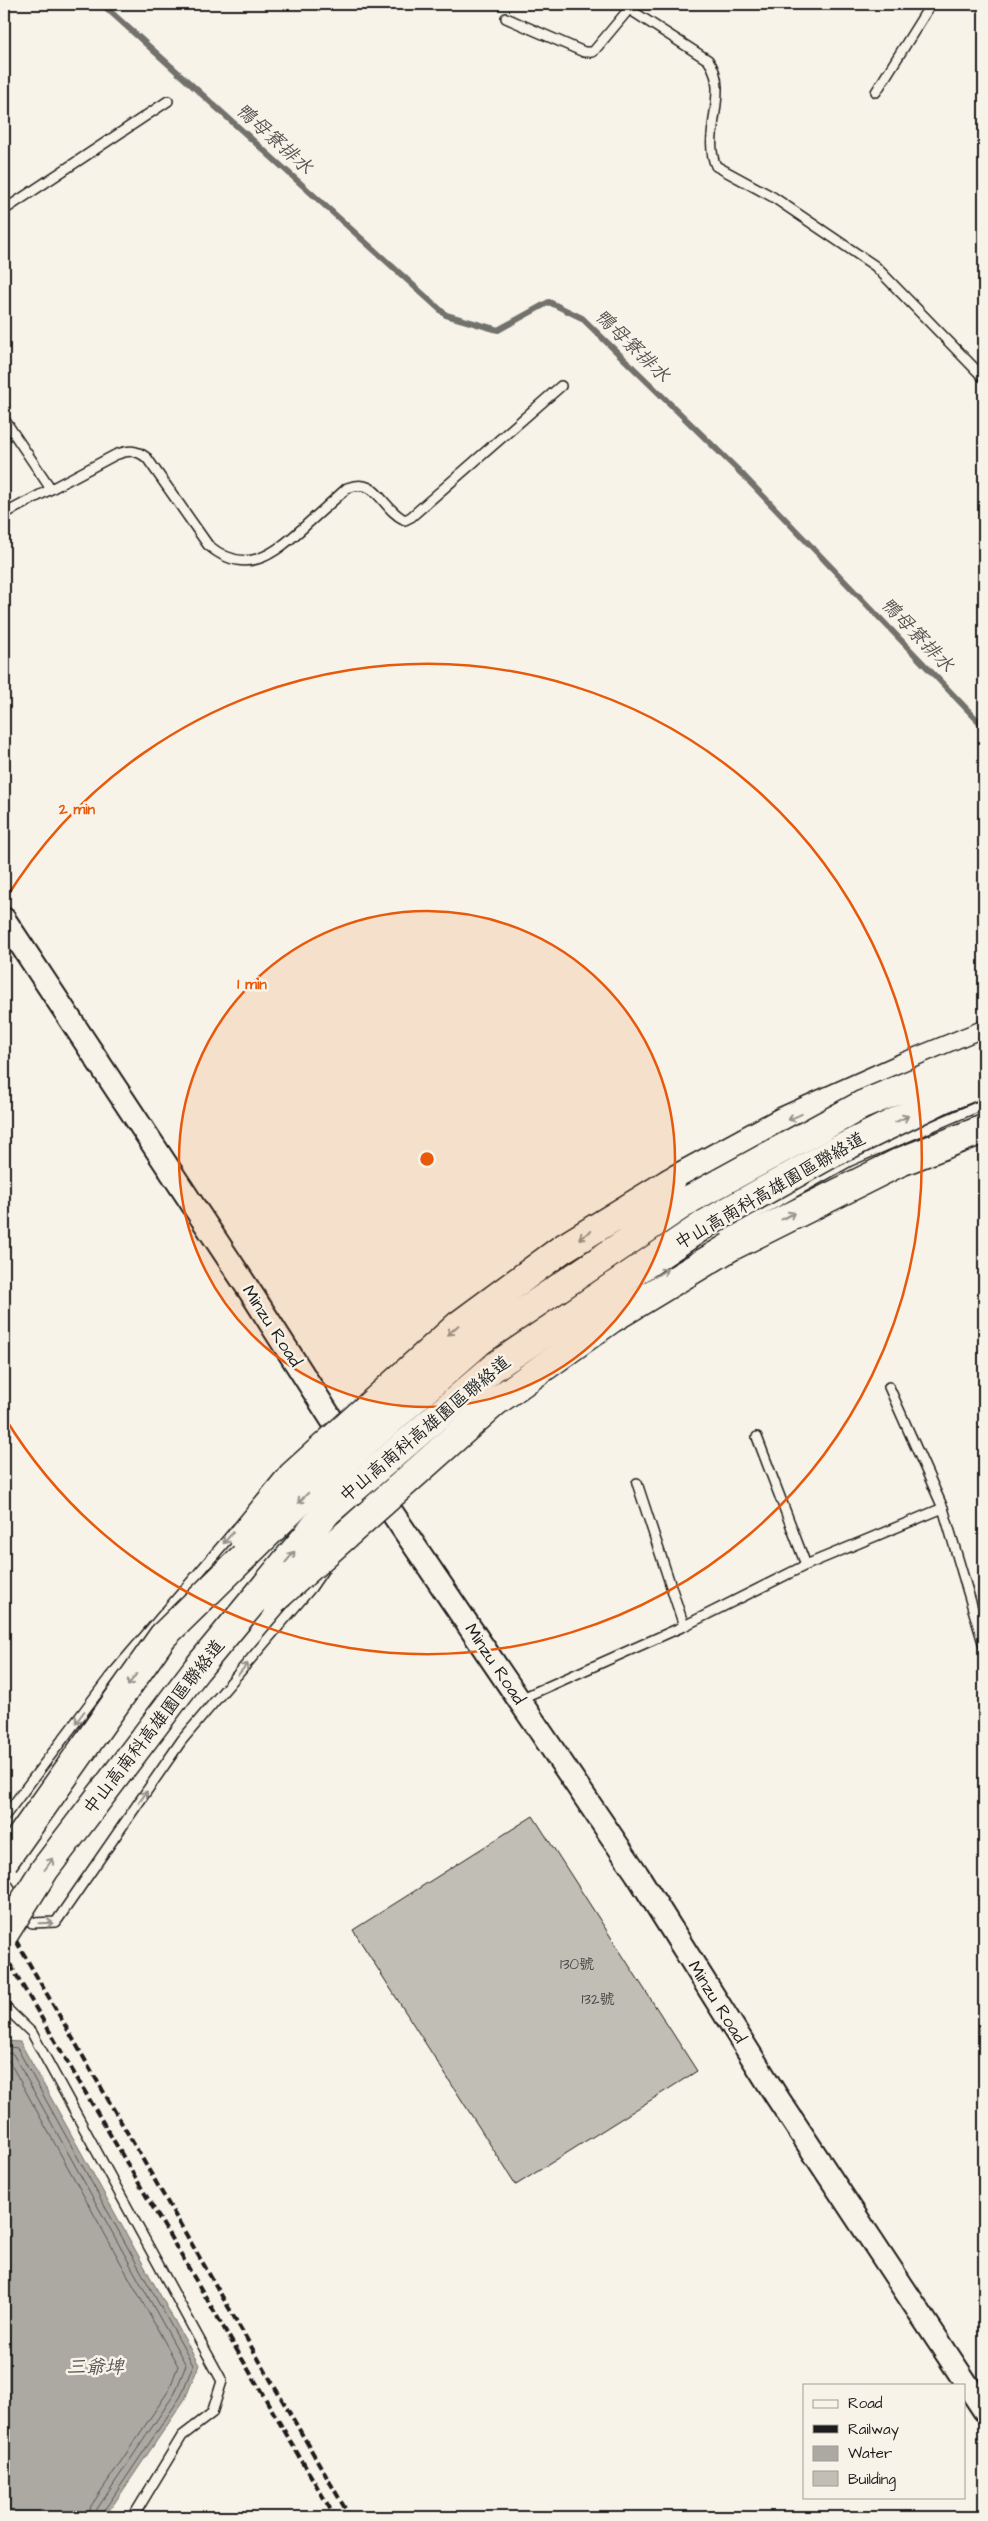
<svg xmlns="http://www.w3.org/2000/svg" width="988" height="2521" viewBox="0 0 988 2521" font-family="'Architects Daughter','LXGW WenKai TC',sans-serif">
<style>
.water{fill:#aca9a2;stroke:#72716c}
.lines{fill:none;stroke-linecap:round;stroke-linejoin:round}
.shore{stroke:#565452;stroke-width:1}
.stream{stroke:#72716c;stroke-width:6}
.building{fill:#c0beb5;stroke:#1c1c1c}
.service-casing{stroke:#1c1c1c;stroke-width:12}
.tertiary-casing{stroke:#1c1c1c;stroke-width:26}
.trunk-casing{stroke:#1c1c1c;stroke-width:31}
.service{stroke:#f7f3e8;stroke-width:9}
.tertiary{stroke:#f7f3e8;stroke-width:22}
.trunk{stroke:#f7f3e8;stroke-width:28}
.rail{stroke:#1c1c1c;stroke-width:4;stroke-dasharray:8 4;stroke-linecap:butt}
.trunk-bridge-casing{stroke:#1c1c1c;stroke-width:31;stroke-linecap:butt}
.trunk-bridge{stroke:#f7f3e8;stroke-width:28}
.oneway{stroke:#94928c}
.ring{fill:none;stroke:#e8590c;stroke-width:2.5}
.labels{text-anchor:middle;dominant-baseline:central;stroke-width:5;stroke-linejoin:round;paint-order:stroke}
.number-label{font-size:15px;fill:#454442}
.street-label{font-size:18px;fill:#1c1c1c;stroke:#f7f3e8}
.water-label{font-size:19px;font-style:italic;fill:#565452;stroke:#f7f3e8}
.centre{fill:#e8590c;stroke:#f7f3e8;stroke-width:2.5}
.ring-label{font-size:15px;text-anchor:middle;font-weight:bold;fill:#e8590c;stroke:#f7f3e8;stroke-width:5;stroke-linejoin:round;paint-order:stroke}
</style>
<rect width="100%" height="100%" fill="#f7f3e8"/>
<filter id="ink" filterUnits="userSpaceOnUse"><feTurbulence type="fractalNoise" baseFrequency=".02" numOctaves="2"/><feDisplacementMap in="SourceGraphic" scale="10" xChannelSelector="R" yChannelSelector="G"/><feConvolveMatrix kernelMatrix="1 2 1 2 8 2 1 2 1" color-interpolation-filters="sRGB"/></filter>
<g filter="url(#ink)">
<polygon class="water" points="4,2041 20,2042 199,2365 185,2399 105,2517 4,2517"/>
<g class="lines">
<g class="shore">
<polyline points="4,2046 17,2048 193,2365 181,2396 103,2512 102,2517"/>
<polyline points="4,2052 13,2054 186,2365 175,2393 97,2509 95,2517"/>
<polyline points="4,2060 9,2061 178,2366 169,2390 91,2506 88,2517"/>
</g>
<polyline class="stream" points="102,4 446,315 498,330 549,302 582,318 743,475 984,727"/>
</g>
<polygon class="building" points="533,1816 697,2071 516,2185 353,1930"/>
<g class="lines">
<g class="service-casing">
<g id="service">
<path d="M629 9 708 60C731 90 701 134 716 166L773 197 875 266 984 378"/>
<polyline points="506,18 584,52 593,52 629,9 630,4"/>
<polyline points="876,92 931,4"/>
<polyline points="4,210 168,101"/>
<polyline points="4,419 51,489"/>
<path d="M4 514 115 455C128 450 136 449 147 458L208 545C246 577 273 555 304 527 318 514 333 501 347 488 378 476 380 508 405 520L411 517 561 386"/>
<polyline points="651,1279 759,1212 850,1161 984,1104"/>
<polyline points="889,1387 943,1508 984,1646"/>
<polyline points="757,1437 806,1565"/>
<polyline points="637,1483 684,1626"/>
<polyline points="376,1489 449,1425"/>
<polyline points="520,1699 684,1626 806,1565 943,1508"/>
<polyline points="4,1817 109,1678 237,1528"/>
<polyline points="4,1879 32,1923 56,1922 182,1740 311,1588 324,1569"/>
<polyline points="4,2006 32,2033 222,2381 212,2413 182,2436 133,2517"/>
</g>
</g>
<g class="tertiary-casing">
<polyline id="tertiary" points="4,919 255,1299 376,1489 637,1874 777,2097 984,2410"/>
</g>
<g class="trunk-casing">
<g id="trunk">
<polyline points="671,1182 782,1122 905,1067 984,1035"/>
<polyline points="730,1247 900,1162 984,1129"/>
</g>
</g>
<use href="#service" class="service"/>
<use href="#tertiary" class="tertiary"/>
<use href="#trunk" class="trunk"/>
<g class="rail">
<polyline points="4,1920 350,2517"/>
<polyline points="4,1954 335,2517"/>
</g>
<g class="trunk-bridge-casing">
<g id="trunk-bridge">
<polyline points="243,1536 292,1476 459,1325 562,1249 671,1182"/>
<polyline points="273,1600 495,1402 611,1319 730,1247"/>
<polyline points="4,1861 163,1636 319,1483 480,1341 692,1198 862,1105 984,1054"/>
<polyline points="4,1934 45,1869 196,1670 327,1512 494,1367 705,1224 832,1153 944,1098 984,1082"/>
</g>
</g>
<use href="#trunk-bridge" class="trunk-bridge"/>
</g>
<defs><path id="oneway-shaft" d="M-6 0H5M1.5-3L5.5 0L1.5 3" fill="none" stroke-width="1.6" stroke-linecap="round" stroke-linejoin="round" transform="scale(1.25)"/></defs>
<g class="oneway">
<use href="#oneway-shaft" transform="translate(795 1117) rotate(156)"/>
<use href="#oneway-shaft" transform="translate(902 1119) rotate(-26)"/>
<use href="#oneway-shaft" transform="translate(788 1216) rotate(-28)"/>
<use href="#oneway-shaft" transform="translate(585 1235) rotate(148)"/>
<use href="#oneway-shaft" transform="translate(661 1273) rotate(-32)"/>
<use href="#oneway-shaft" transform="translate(453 1330) rotate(138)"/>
<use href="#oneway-shaft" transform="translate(303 1498) rotate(135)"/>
<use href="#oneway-shaft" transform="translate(228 1538) rotate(130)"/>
<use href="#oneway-shaft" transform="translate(290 1557) rotate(-50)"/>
<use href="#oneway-shaft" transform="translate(243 1669) rotate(-50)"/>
<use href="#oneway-shaft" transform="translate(132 1680) rotate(126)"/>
<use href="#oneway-shaft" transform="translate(80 1717) rotate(127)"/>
<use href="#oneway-shaft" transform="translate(143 1797) rotate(-55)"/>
<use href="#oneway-shaft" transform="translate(49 1864) rotate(-53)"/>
<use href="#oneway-shaft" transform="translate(46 1923) rotate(-2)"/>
</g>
</g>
<circle cx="427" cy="1159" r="248" fill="#e8590c" fill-opacity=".12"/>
<g class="ring">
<circle cx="427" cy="1159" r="248"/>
<path d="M5 900A495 495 0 1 1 5 1418"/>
</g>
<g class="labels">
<g class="number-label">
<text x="577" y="1964">130號</text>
<text x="598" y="1999">132號</text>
</g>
<g class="street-label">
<text transform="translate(770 1191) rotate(-30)">中山高南科高雄園區聯絡道</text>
<text transform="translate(272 1326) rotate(57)">Minzu Road</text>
<text transform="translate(425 1429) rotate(-40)">中山高南科高雄園區聯絡道</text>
<text transform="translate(495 1664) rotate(56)">Minzu Road</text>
<text transform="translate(154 1727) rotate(-52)">中山高南科高雄園區聯絡道</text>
<text transform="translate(717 2002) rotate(58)">Minzu Road</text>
</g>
<g class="water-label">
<text transform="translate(274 139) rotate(42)">鴨母寮排水</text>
<text transform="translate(632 346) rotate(44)">鴨母寮排水</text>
<text transform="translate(917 635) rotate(46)">鴨母寮排水</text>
<text x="95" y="2367">三爺埤</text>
</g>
</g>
<circle cx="427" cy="1159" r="8" class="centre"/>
<g class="ring-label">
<text x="77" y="814">2 min</text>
<text x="252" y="989">1 min</text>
</g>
<rect width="988" height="2521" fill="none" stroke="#f7f3e8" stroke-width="20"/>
<rect x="10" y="10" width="968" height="2501" fill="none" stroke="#1c1c1c" stroke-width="2" filter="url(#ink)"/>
<rect x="803" y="2384" width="162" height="115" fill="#f7f3e8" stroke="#9f9d96"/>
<rect x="813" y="2400" width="25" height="8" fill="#f7f3e8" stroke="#9f9d96"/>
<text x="848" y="2408" font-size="15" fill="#1c1c1c">Road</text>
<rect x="813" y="2425" width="25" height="8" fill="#1c1c1c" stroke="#9f9d96"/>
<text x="848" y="2434" font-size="15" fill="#1c1c1c">Railway</text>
<rect x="813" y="2446" width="25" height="15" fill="#aca9a2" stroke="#9f9d96"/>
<text x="848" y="2458" font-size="15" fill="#1c1c1c">Water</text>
<rect x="813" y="2471" width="25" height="15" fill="#c0beb5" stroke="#9f9d96"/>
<text x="848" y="2484" font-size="15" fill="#1c1c1c">Building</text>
</svg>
